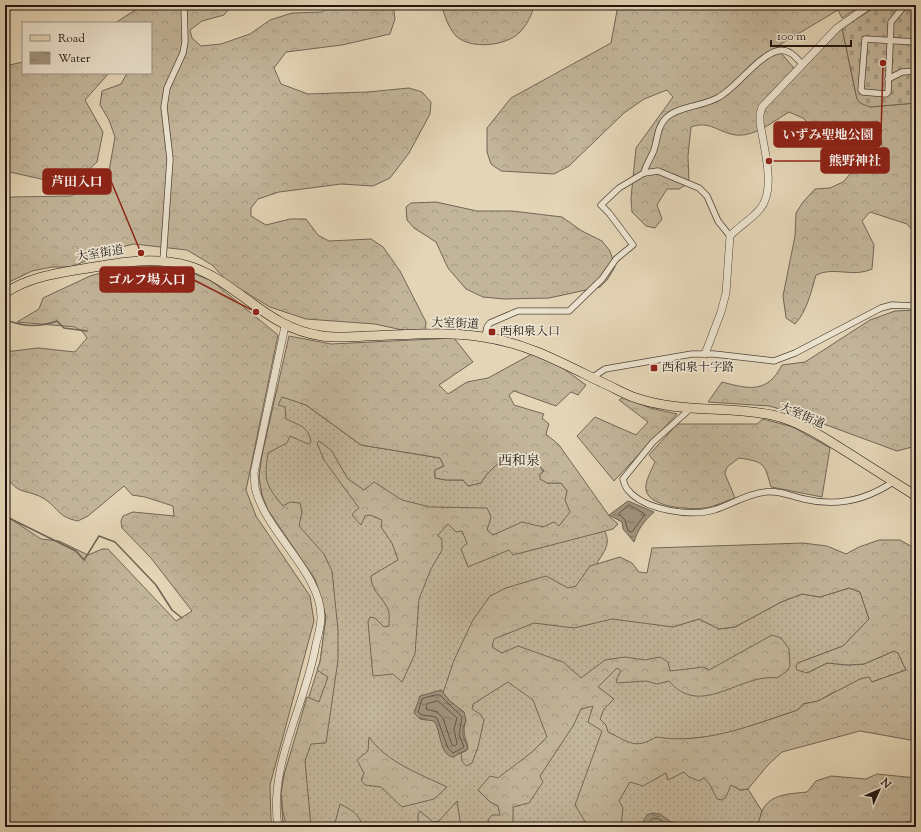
<svg xmlns="http://www.w3.org/2000/svg" width="921" height="832" viewBox="0 0 921 832" font-family="'Sorts Mill Goudy','Noto Serif JP',serif">
<style>
.grass{fill:url(#grass-dots);stroke:#726656}
.forest{fill:url(#forest-crowns);stroke:#726656;fill-rule:evenodd}
.cemetery{fill:url(#cemetery-stones);stroke:#726656}
.water{fill:url(#water-ripples);stroke:#6e6252}
.lines{fill:none;stroke-linecap:round;stroke-linejoin:round}
.shore{stroke:#625548;stroke-width:1}
.stream{stroke:#6e6252;stroke-width:1.5}
.minor-casing{stroke:#52463a;stroke-width:7}
.tertiary-casing{stroke:#52463a;stroke-width:8}
.primary-casing{stroke:#211611;stroke-width:10}
.minor{stroke:#ede4d0;stroke-width:5.5}
.tertiary{stroke:#ede4d0;stroke-width:7}
.primary{stroke:#e4d5b6;stroke-width:9}
.poi-dot{fill:#8f2418;stroke:#ede4d0;stroke-width:1.5}
.labels{text-anchor:middle;dominant-baseline:central;stroke-width:3.5;stroke-linejoin:round;paint-order:stroke}
.street-label{font-size:12px;fill:#211611;stroke:#ede4d0}
.poi-label{font-size:12px;fill:#211611;stroke:#ede4d0;text-anchor:start}
.quarter-label{font-size:14px;fill:#211611;stroke:#ede4d0}
.leader{fill:none;stroke:#8f2418;stroke-width:1.5}
.callout-dot{fill:#8f2418;stroke:#ede4d0;stroke-width:1.5}
.callout{fill:#8f2418;stroke:#8f2418;stroke-width:1.5}
.callout-label{font-size:13px;text-anchor:middle;font-weight:bold;fill:#fff}
</style>
<defs>
<pattern id="grass-dots" width="8" height="8" patternUnits="userSpaceOnUse"><rect width="8" height="8" fill="#c3b59a"/><path d="M2 2h.1M6 6h.1" fill="none" stroke="#a79b84" stroke-width="1.8" stroke-linecap="round"/></pattern>
<pattern id="forest-crowns" width="20" height="18" patternUnits="userSpaceOnUse"><rect width="20" height="18" fill="#c3b59a"/><path d="M2 6a3 3 0 1 1 6 0M12 15a3 3 0 1 1 6 0" fill="none" stroke="#a79b84"/></pattern>
<pattern id="cemetery-stones" width="16" height="16" patternUnits="userSpaceOnUse"><rect width="16" height="16" fill="#c3b59a"/><path d="M2 7V4a2 2 0 0 1 4 0v3zM10 15v-3a2 2 0 0 1 4 0v3z" fill="#a79b84"/></pattern>
<pattern id="water-ripples" width="26" height="14" patternUnits="userSpaceOnUse"><rect width="26" height="14" fill="#a2947e"/><path d="M2 4q2-2 4 0t4 0M15 11q2-2 4 0t4 0" fill="none" stroke="#847866"/></pattern>
</defs>
<rect width="100%" height="100%" fill="#e4d5b6"/>
<filter id="stains"><feTurbulence type="fractalNoise" baseFrequency=".005" numOctaves="4"/><feColorMatrix values="0 0 0 0 .2 0 0 0 0 .09 0 0 0 0 .02 0 0 0 .5 -.17"/></filter>
<radialGradient id="worn" r=".72"><stop offset=".6" stop-color="#630" stop-opacity="0"/><stop offset="1" stop-color="#630" stop-opacity=".3"/></radialGradient>
<path class="grass" d="M276 393 306 405 361 445 440 458 444 466 435 470V478L446 480H463L468 486 481 483C497 453 537 441 547 483H561L605 532C611 544 604 552 597 563L673 627 699 619 719 629 735 627 781 602 802 594 820 597 849 588 860 592 869 619 843 646 798 663 807 673 827 663 848 665 864 664 894 651 898 653 906 670 872 682 834 692 818 701 803 704 798 710 724 735 675 740 740 790 748 789 762 811 758 825 760 827H283L281 793 284 775 320 662 326 617 315 579 268 510 262 495 259 477 262 455Z"/>
<g class="forest">
<polygon points="143,5 232,5 224,15 202,21 190,30 192,38 201,46 221,44 250,34 270,20 292,13 322,12 331,5 393,5 395,19 390,34 342,45 286,52 274,68 281,84 308,94 368,92 409,88 422,92 431,102 430,114 409,153 390,178 373,186 341,184 279,192 258,199 251,208 251,216 266,225 290,219 306,219 318,235 329,241 371,239 383,247 400,271 426,322 425,335 375,324 306,319 270,307 228,282 212,265 187,250 134,244 117,248 71,267 52,267 32,271 5,284 5,199 12,197 71,196 93,185 109,171 115,137 109,120 100,105 102,91 121,84 127,73 151,73 151,23 115,23"/>
<path d="M441 5H535C531 15 528 24 520 32 507 46 471 50 456 36 448 27 445 16 441 5Z"/>
<path d="M618 5H862L842 18 838 10 776 47 798 73 842 28 857 99 870 107 916 103V234L907 224 870 212 862 221 874 245 872 269C853 278 834 266 816 275 811 292 807 311 795 324L786 318 783 296 795 236 796 213 803 202 815 189 830 188 843 182 858 165 875 161 883 153 881 137 858 138 816 131 803 118 789 112C774 121 755 137 736 135 719 133 710 120 691 127L688 156 689 183 679 189H667L657 205 662 219 655 228 646 226 632 212 631 198 636 148 673 97 667 90 644 99 624 113 569 166 554 174 501 171 491 164 487 152V128L511 98 611 43Z"/>
<polygon points="23,62 23,73 109,73 85,100 103,132 97,162 83,175 64,184 5,171 5,66"/>
<polygon points="436,202 477,211 512,211 562,217 582,231 602,241 610,251 615,267 607,280 600,287 549,298 504,299 483,297 466,289 448,268 436,242 414,228 407,220 406,207 411,203"/>
<path d="M134 264 185 270 212 281 278 335 246 490 256 516 310 596 314 621 270 785 271 820 274 827H126L125 825 88 827 77 822 71 824 70 827H5V519H11L41 539 59 541 88 555 102 549H108L176 621 192 611 151 558 122 528 121 521 123 516 133 512 174 516 173 506 145 497 132 495 124 486 88 516 78 521C57 517 58 507 43 498 24 488 18 496 5 474V352L38 348 75 352 87 338 83 332 75 327 17 322 39 309 43 298 90 276Z"/>
<path d="M916 310V446L897 451 794 413 769 406 708 402 722 382C749 389 767 394 782 365L805 362 870 320 895 311Z"/>
<path d="M289 336 331 344 454 338 473 362 439 385 448 394 467 382 488 378 532 354 560 366 586 385 578 395 571 392 556 406 514 391 509 395 514 405 544 414 542 418 549 424 546 434 559 445 610 517 618 524 613 529 513 555 509 550 468 567 461 549 467 543 462 531 456 532 448 524 438 535 442 540V550L431 569 419 599 415 654 402 682 393 674 373 676 368 622 370 617 375 618 384 627 389 626C389 620 390 611 387 607 381 596 371 590 371 576L398 560 392 543 381 527 382 520 370 515 365 516 361 525 352 515 355 511 359 508 324 460 317 443 319 441 331 450 348 479 364 490 374 482 402 500 430 507 487 508 491 517 487 530 493 535 522 522 543 527 554 522 559 526 570 512 565 500 567 491 561 483H547L540 479V474L544 471C540 467 536 460 531 457 513 448 489 468 481 483L468 486 463 480H446L435 478V470L444 466 440 458 361 445 306 405 282 397 278 405 285 407 286 419C299 425 309 427 311 442L308 444 290 436 287 443 268 453C264 481 265 484 283 506L290 502 300 503 302 512 299 526 324 554 332 571 338 630V660L326 743 311 744 305 761 311 827H287L283 813 281 793 284 775 307 697 319 702 328 677 317 670 320 662 326 617 321 598 315 579 268 510 262 495 259 477 262 455Z"/>
<polygon points="624,397 650,408 677,414 614,481 577,436 595,417 636,435 648,422 619,400"/>
<path d="M763 419 793 427 830 448 822 497 771 487C764 463 765 462 739 458L727 467 725 474 735 498C726 501 715 506 706 508 691 510 642 508 646 485 647 478 652 469 655 462L649 455 677 424H757Z"/>
<path d="M879 540H900L916 549V741L860 731 782 752 768 765 748 789 740 790 731 785 726 797 722 800 717 799 710 785 704 778 699 781 689 777 684 772 668 780 666 773 643 786 630 782 619 801 623 808 621 827H586L587 825 575 805 602 731 588 722 593 706 581 709 573 726 540 776 543 782 529 803 513 807V827H490L488 820 492 815H500L498 806 490 802 478 790 490 776 498 778 532 752 547 737 533 700 508 682 473 704 472 709 480 714 484 720 478 747 472 763 466 766 462 761 461 753 466 751 468 747C465 736 462 731 466 720L443 693 454 660 473 620 490 596 506 588 546 576 568 588 576 586 590 566 620 557 632 563 639 572 647 573 652 548 803 543 827 546 846 554 859 547ZM849 588 860 592 869 619 843 646 798 663 796 666 797 670 807 673 827 663 848 665 864 664 894 651 898 653 906 670 872 682 869 677 860 679 818 701 803 704 798 710C752 725 705 745 656 737 635 750 629 742 608 732L606 725 600 719 604 709 614 699 598 687 617 668 621 671 616 680 617 683 646 681 657 684 669 681C701 719 740 673 777 678L787 671 790 666 789 649 781 638 772 635 709 670 704 667 670 671 668 662 660 657 645 660 625 657 605 660 581 678 563 662 518 646 502 653 492 647 494 639 534 623 574 628 612 619 673 627 699 619 719 629 735 627 781 602 802 594 820 597Z"/>
<path d="M369 737C386 762 420 774 447 787L434 799 402 807 381 787 365 785 361 780 364 773 357 760 368 751Z"/>
<path d="M877 774 916 778V820L884 827H757C759 822 760 816 762 811 770 793 791 794 807 792L816 781 831 776 866 779Z"/>
<polygon points="457,801 461,827 418,827 418,814 420,811 433,822 439,821"/>
<path d="M340 804C352 810 359 814 363 827H334Z"/>
</g>
<polygon class="cemetery" points="879,5 916,5 916,103 870,107 860,103 857,99 842,28"/>
<g class="water">
<path d="M628 501 654 512C644 521 638 529 634 542L623 529 622 522 609 515Z"/>
<path d="M441 690 450 701 464 712 466 720 463 729V735L468 749 453 757C439 755 441 730 434 721L420 719 414 713 420 696Z"/>
<polygon points="652,813 660,814 671,822 685,823 689,827 640,827 647,815"/>
</g>
<g class="lines">
<g class="shore">
<polygon points="629,505 645,514 632,532 628,531 625,520 619,514"/>
<path d="M435 695H440L462 717 459 735 464 747 453 753 448 748 437 718C431 714 423 718 418 712L422 699Z"/>
<polygon points="438,701 457,718 454,729 457,744 455,746 452,745 443,718 437,712 426,709 427,704"/>
<polyline points="644,827 653,818 659,819 670,826 683,827"/>
</g>
<g class="stream">
<path d="M5 324 9 321C26 327 40 327 57 321L64 328 87 331"/>
<polyline points="5,516 76,551 84,560 99,536 115,542 156,585 172,610 182,618"/>
</g>
<g class="minor-casing">
<g id="minor">
<polyline points="905,5 891,22 888,92 886,94 863,92 861,90 865,39 916,42"/>
<polyline points="888,79 902,72 916,71"/>
<path d="M644 173C646 164 651 158 654 150 658 138 657 126 667 117 679 106 705 106 719 97 737 87 758 56 777 51 788 48 795 56 802 64"/>
<polyline points="163,261 170,159 164,107 167,88 183,53 185,42 184,5"/>
<polyline points="485,337 487,327 490,323 518,311 569,311 602,279 616,259 633,245 609,213 601,205 619,188 644,173 658,171 699,188 707,196 718,221 730,236"/>
<polyline points="593,377 605,369 692,354 714,354 774,361 795,353 881,308 892,305 916,306"/>
<path d="M690 409 653 442 623 479C624 483 625 487 628 490 644 510 690 517 714 510 731 505 746 494 765 492 778 490 791 496 804 499 836 507 866 500 893 482"/>
</g>
</g>
<g class="tertiary-casing">
<g id="tertiary">
<path d="M705 354 721 312 726 293 730 236C739 226 751 220 760 209 777 189 763 146 760 122V114L762 107 837 28 870 5"/>
<path d="M278 827C268 764 306 705 316 644 318 636 321 626 321 617 321 573 267 533 256 491 254 486 255 479 254 473L285 326"/>
</g>
</g>
<g class="primary-casing">
<path id="primary" d="M5 293C31 276 59 273 88 268 123 262 155 256 189 266 239 282 265 328 322 336 337 338 352 337 366 336 405 335 445 331 483 337 526 343 562 363 601 382 613 387 624 394 636 398 680 413 727 406 772 415 800 421 826 439 850 454 872 468 894 482 916 496"/>
</g>
<use href="#minor" class="minor"/>
<use href="#tertiary" class="tertiary"/>
<use href="#primary" class="primary"/>
</g>
<g class="poi-dot">
<rect x="488" y="328" width="8" height="8" rx="2"/>
<rect x="650" y="364" width="8" height="8" rx="2"/>
</g>
<g class="labels">
<g class="street-label">
<text transform="translate(100 254) rotate(-9)">大室街道</text>
<text transform="translate(455 324) rotate(2)">大室街道</text>
<text transform="translate(802 416) rotate(23)">大室街道</text>
</g>
<g class="poi-label">
<text x="500" y="332">西和泉入口</text>
<text x="662" y="368">西和泉十字路</text>
</g>
<g class="quarter-label">
<text x="519" y="462">西和泉</text>
</g>
</g>
<path class="leader" d="M883 63L881 134M769 161L821 161M141 253L111 181M256 312L194 280"/>
<g class="callout-dot">
<circle cx="883" cy="63" r="4"/>
<circle cx="769" cy="161" r="4"/>
<circle cx="141" cy="253" r="4"/>
<circle cx="256" cy="312" r="4"/>
</g>
<g class="callout">
<rect x="774" y="122" width="107" height="25" rx="4"/>
<rect x="821" y="148" width="68" height="25" rx="4"/>
<rect x="43" y="169" width="68" height="25" rx="4"/>
<rect x="100" y="267" width="94" height="25" rx="4"/>
</g>
<g class="callout-label">
<text x="828" y="139">いずみ聖地公園</text>
<text x="855" y="165">熊野神社</text>
<text x="77" y="186">芦田入口</text>
<text x="147" y="284">ゴルフ場入口</text>
</g>
<rect width="921" height="832" fill="none" stroke="#e4d5b6" stroke-width="20"/>
<rect x="6" y="6" width="909" height="820" fill="none" stroke="#211611" stroke-width="2"/>
<rect x="10" y="10" width="901" height="812" fill="none" stroke="#211611"/>
<rect x="22" y="22" width="130" height="52" fill="#ede4d0" stroke="#9b9284"/>
<rect x="30" y="35" width="20" height="6" fill="#e4d5b6" stroke="#9b9284"/>
<text x="58" y="42" font-size="12" fill="#211611">Road</text>
<rect x="30" y="52" width="20" height="12" fill="url(#water-ripples)" stroke="#9b9284"/>
<text x="58" y="62" font-size="12" fill="#211611">Water</text>
<g transform="translate(879 790) rotate(45)" stroke="#ede4d0" stroke-width="3" paint-order="stroke">
<path d="M0-3L7 15L0 10L-7 15Z" fill="#211611"/>
<text y="-6" font-size="11" font-weight="bold" text-anchor="middle" fill="#211611">N</text>
</g>
<path d="M771 40v6h80v-6" fill="none" stroke="#211611" stroke-width="2"/>
<text x="777" y="40" font-size="12" fill="#211611" stroke="#ede4d0" stroke-width="3" paint-order="stroke">100 m</text>
<rect width="100%" height="100%" filter="url(#stains)"/>
<rect width="100%" height="100%" fill="url(#worn)"/>
</svg>
